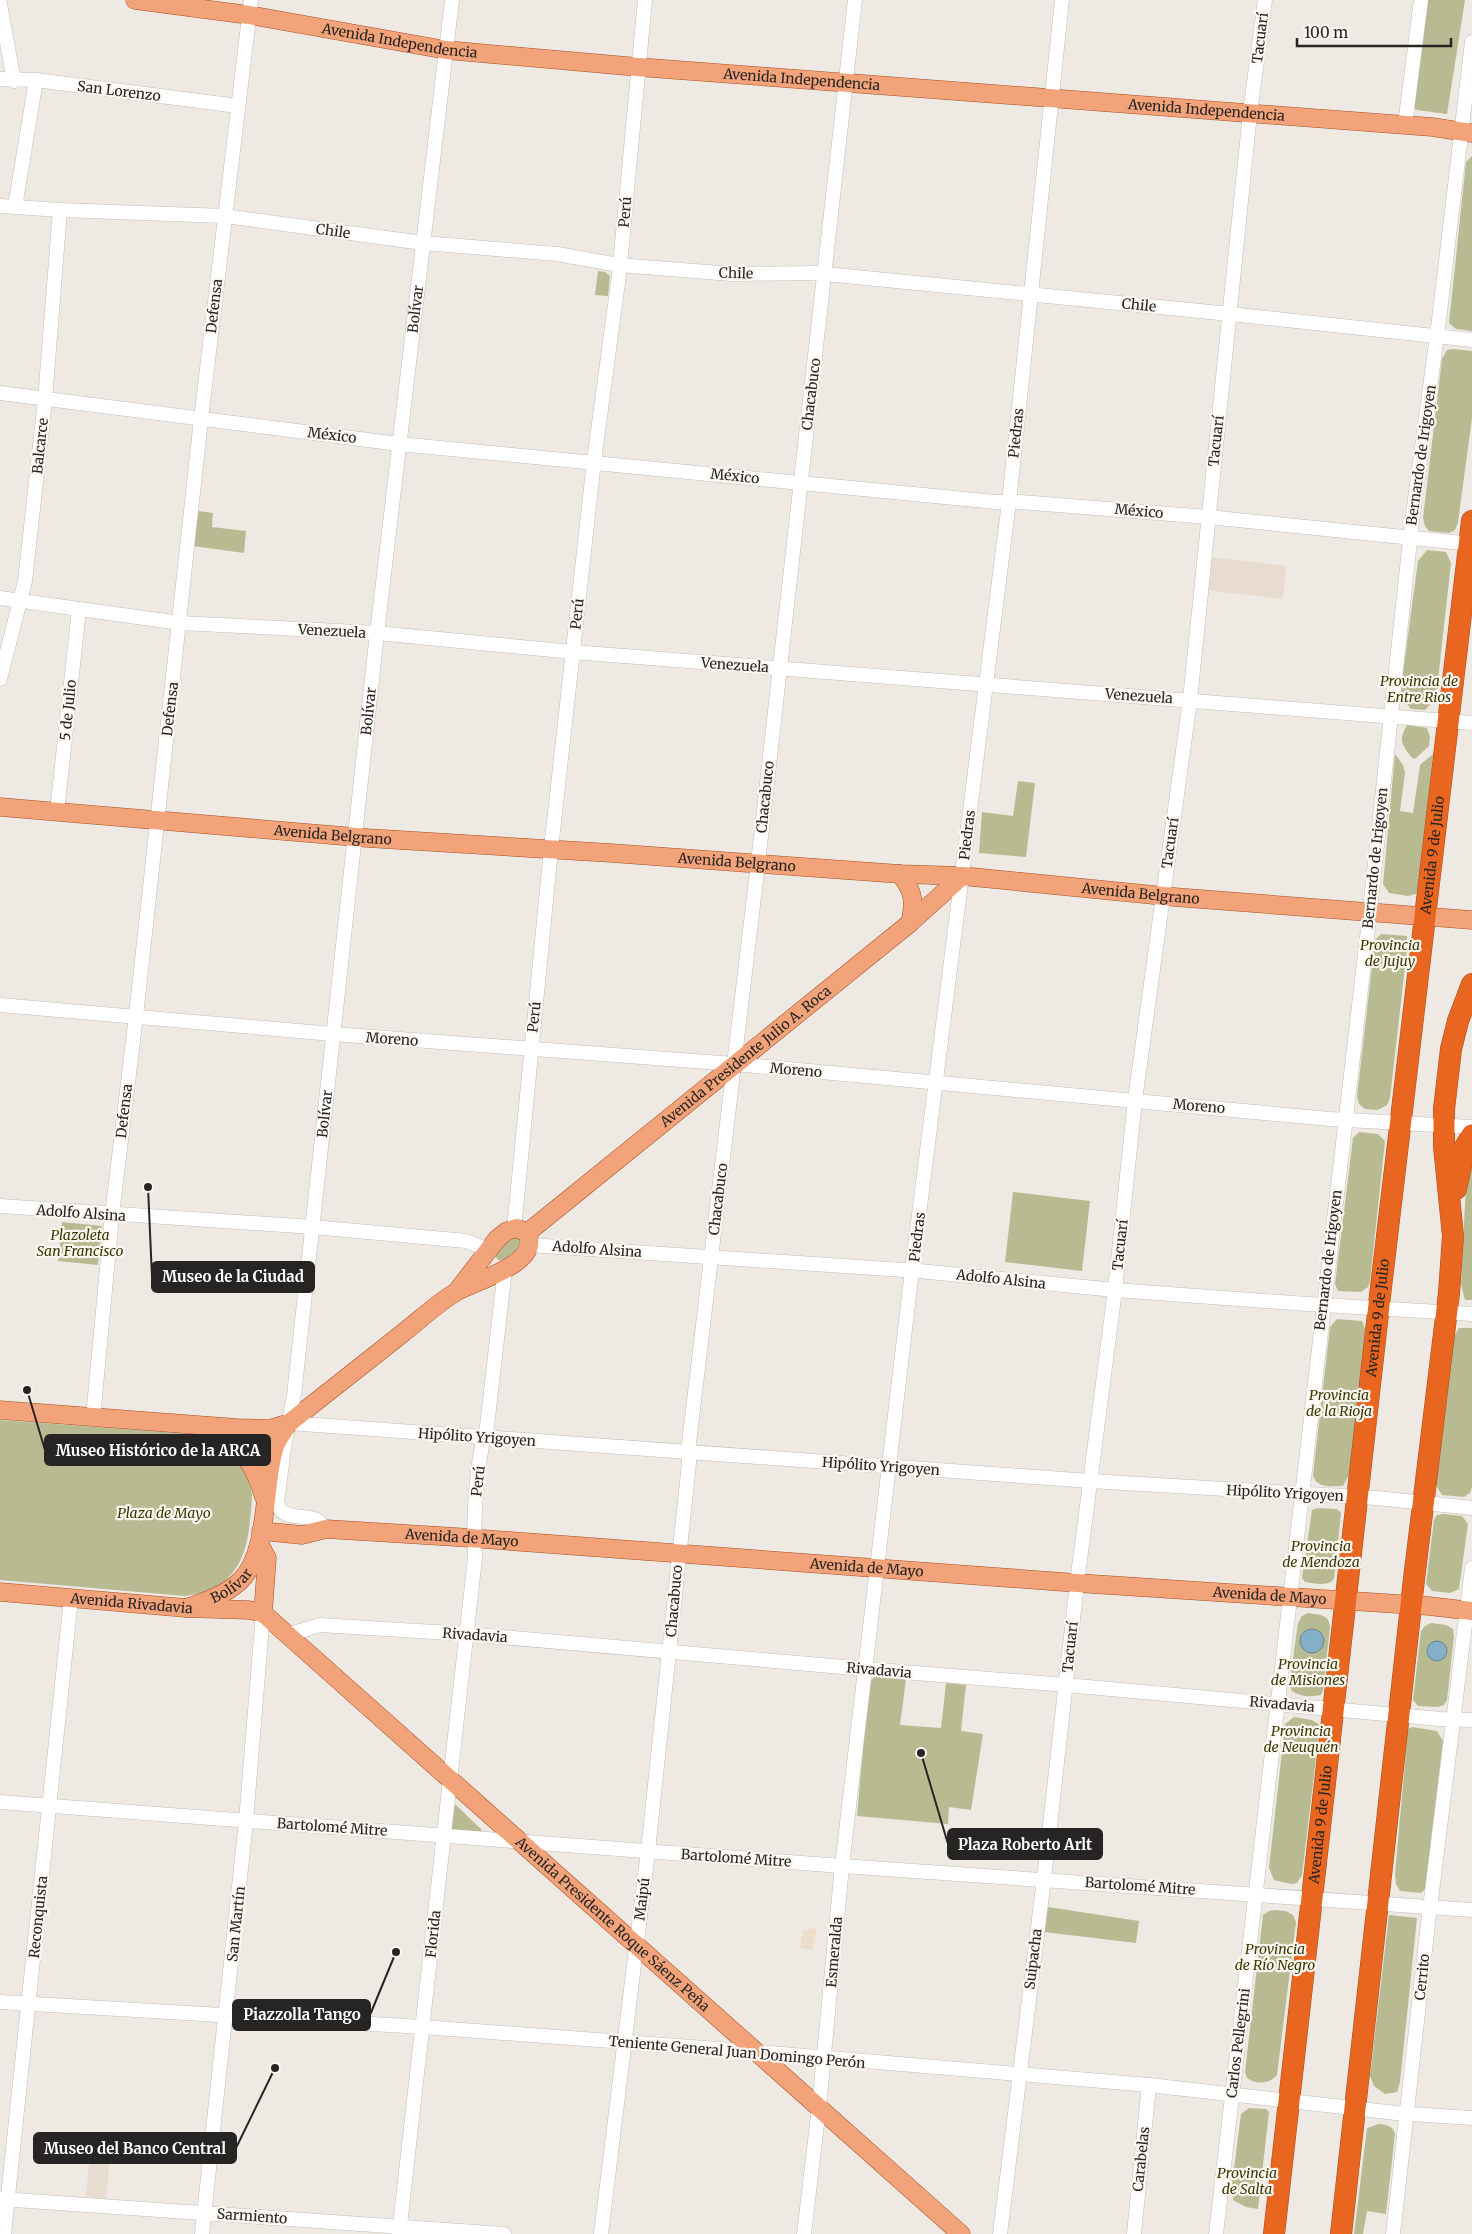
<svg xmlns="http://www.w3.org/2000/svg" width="1472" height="2234" viewBox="0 0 1472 2234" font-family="Merriweather,serif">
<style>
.built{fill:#e8dcd1}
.medical{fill:#efddcc}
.green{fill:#b8bb92}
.water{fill:#83b0c8;stroke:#678696}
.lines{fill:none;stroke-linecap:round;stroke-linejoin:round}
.minor-casing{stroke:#c3bdb8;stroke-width:15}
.major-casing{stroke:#a54f22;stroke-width:19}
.highway-casing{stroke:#a54f22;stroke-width:22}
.minor{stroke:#fff;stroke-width:14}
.major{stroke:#f2a37a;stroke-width:18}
.highway{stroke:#e96621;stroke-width:21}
.labels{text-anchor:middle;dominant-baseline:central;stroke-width:4.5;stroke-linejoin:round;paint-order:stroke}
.street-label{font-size:14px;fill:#272523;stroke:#fcf6f1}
.park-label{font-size:14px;font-style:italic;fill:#383902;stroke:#fcf6f1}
.leader{fill:none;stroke:#272523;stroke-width:2}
.callout-dot{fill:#272523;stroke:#fcf6f1;stroke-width:2}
.callout{fill:#272523;stroke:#272523;stroke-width:2}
.callout-label{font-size:15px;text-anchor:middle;font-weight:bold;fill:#fff}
</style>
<rect width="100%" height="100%" fill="#efe9e3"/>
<g class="built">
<polygon points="1210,557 1286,566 1283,599 1206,590"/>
<polygon points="90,2154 110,2156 106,2199 86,2197"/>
</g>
<polygon class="medical" points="809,1928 817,1929 812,1950 800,1948 803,1930 808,1931"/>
<g class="green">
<polygon points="1427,0 1465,0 1447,114 1417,110 1413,107"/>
<polygon points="1472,156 1472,331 1456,329 1449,323 1466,162"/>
<polygon points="598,271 605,272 610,276 608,296 595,295"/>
<polygon points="1453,349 1472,351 1472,418 1458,522 1455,530 1449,533 1429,531 1425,526 1423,518 1442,359 1447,350"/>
<polygon points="198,511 213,513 212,527 246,531 244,553 193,546"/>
<polygon points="1427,550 1446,552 1451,563 1436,698 1425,710 1411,709 1400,695 1418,561"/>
<path d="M1407 725 1427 728 1430 737 1429 746 1415 759 1412 758C1402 744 1398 741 1407 725Z"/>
<polygon points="1395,754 1403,765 1405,773 1400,811 1413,813 1420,765 1433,754 1419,885 1416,894 1408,896 1389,893 1383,884"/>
<polygon points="1018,781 1035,783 1026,857 979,853 982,812 1013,816"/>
<polygon points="1381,934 1407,936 1407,949 1390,1098 1387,1105 1378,1110 1365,1109 1359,1104 1357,1097 1375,940"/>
<polygon points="1359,1132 1378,1134 1385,1141 1370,1281 1368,1287 1361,1292 1338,1291 1335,1284 1353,1138"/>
<polygon points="1472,1147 1472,1300 1465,1300 1461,1285 1467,1163"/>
<polygon points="1013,1192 1090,1201 1082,1271 1005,1262"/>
<polygon points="62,1222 102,1226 98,1265 58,1261"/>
<polygon points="511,1231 526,1245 504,1261 498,1260 493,1252"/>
<path d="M1337 1319 1362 1321 1366 1331 1349 1475 1343 1486C1332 1486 1316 1489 1313 1475L1330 1327Z"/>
<polygon points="1459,1328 1472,1328 1472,1487 1470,1493 1464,1497 1442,1495 1435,1484 1454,1336"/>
<path d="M0 1420 192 1434C222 1437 249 1464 252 1494 252 1503 251 1512 250 1521 246 1563 230 1591 185 1596L0 1580Z"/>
<path d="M1318 1508 1337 1509 1341 1513 1334 1579C1328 1587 1314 1583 1305 1582L1302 1578 1312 1510Z"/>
<polygon points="1443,1514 1462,1516 1468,1524 1459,1589 1450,1593 1432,1591 1426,1584 1434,1520 1437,1515"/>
<path d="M1308 1613C1320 1615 1329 1614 1330 1627L1323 1690 1321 1695C1310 1697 1299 1697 1291 1690L1290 1680 1298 1623 1302 1616Z"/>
<polygon points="1431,1623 1446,1625 1453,1629 1454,1636 1447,1700 1444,1705 1438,1707 1418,1706 1413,1700 1421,1631 1425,1626"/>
<polygon points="876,1676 906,1679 900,1725 941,1728 946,1683 966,1685 961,1731 983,1734 971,1810 949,1807 948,1824 857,1816 869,1682"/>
<polygon points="1294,1717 1312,1720 1320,1725 1302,1875 1297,1883 1291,1884 1274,1880 1269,1868 1285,1724"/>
<polygon points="1412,1727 1437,1731 1443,1741 1425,1889 1421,1893 1400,1891 1396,1884 1395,1874 1408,1729"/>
<polygon points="455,1804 482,1830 481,1833 451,1831 450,1805"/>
<polygon points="1048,1907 1139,1921 1136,1943 1044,1932"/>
<path d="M1275 1910 1286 1911 1293 1915 1296 1922 1277 2075C1269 2084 1257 2085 1247 2078L1245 2072 1263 1915 1269 1911Z"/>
<polygon points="1389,1915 1417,1918 1400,2082 1397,2092 1385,2094 1374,2086 1370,2076"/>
<polygon points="1249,2108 1266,2109 1269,2112 1258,2209 1246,2207 1233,2200 1234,2195 1231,2192 1241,2114"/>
<path d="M1379 2124C1386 2125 1393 2125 1395 2134L1386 2214 1367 2211 1363 2234H1354L1367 2128Z"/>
</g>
<g class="water">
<circle cx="1312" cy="1641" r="12"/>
<circle cx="1437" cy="1651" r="10"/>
</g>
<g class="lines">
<g class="minor-casing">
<g id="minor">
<polyline points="0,4 14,81"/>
<polyline points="0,79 36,80 238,106"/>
<polyline points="1405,125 1421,0"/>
<polyline points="0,206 60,210 225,216 423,243 557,254 619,265 732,274 815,273 1230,314 1472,340"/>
<polyline points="15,207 36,80"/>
<polyline points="0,393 399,444 996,502 1020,502 1208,517 1472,544"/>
<polyline points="0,598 180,623 377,633 573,652 1472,723"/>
<polyline points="0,679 25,581 45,400 60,210"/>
<polyline points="57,812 79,609"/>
<polyline points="0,1005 333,1034 734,1064 1330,1119 1472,1127"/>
<polyline points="0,1206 313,1227 466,1241 489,1250"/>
<polyline points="514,1229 551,849 594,461 619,275 645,0"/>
<polyline points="529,1245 919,1271 1115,1290 1307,1304 1472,1314"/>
<polyline points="93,1418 112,1215 136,1016 201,419 251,0"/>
<polyline points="289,1423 1090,1481 1377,1498 1472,1508"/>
<path id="s1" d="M326 1529C323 1526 319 1520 314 1519 300 1514 282 1521 277 1502L284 1448 294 1395 377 633 452 0"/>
<polyline points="287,1635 320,1625 467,1634 866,1669 1066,1685 1440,1719 1472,1720"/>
<polyline points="0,1802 842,1866 1472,1910"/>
<polyline points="0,2002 423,2027 758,2052 1149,2085 1396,2113 1472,2118"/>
<polyline points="0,2199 504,2234"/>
<polyline points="4,2234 71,1599"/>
<polyline points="202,2234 246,1821 263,1613"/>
<path d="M399 2234 475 1558C473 1520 476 1461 487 1426L505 1269"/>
<polyline points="601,2234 648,1851 689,1463 689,1443 758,863 855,0"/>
<polyline points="804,2234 819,2107 842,1866 912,1270 1009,502 1062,0"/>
<polyline points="1000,2234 1044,1879 1077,1583 1115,1290 1135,1100 1190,700 1250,113 1265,0"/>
<polyline points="1134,2234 1149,2085"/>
<polyline points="1216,2234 1367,937 1412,522 1439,320 1472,42"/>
<polyline points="1393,2234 1428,1924 1472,1568"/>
</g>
</g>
<g class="major-casing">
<g id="major">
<path id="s2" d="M135 0 249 15 446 50 638 67 1432 127 1472 133"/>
<path id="s3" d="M0 807 367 838 611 853 900 874 962 876 1174 897 1472 920"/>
<path d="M900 874C914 891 915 903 910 923"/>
<path id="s4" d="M527 1233 910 923 962 876"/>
<polyline points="0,1410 237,1428 269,1429 289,1423"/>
<path d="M209 1429C240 1442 255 1466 264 1497"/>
<path id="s5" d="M261 1531 302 1535 326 1529 456 1537 1077 1583 1429 1606 1472 1611"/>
<polyline points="260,1545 267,1558 263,1613"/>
<path id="s6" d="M0 1592 186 1608 249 1610 263 1613"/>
<path id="s7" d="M186 1608C205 1602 225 1595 240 1581 270 1552 262 1486 275 1446 278 1438 284 1431 289 1423 327 1393 365 1363 403 1333 421 1319 438 1302 458 1291 475 1281 543 1263 527 1233L517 1228 507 1231 497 1239 457 1291"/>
<path id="s8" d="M263 1613 961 2234"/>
</g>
</g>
<g class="highway-casing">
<g id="highway">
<polyline points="1456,1189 1465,1147 1472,1135"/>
<path id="s9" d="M1274 2234 1381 1287 1472 521"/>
<polyline points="1341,2234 1414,1579 1449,1293 1453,1236 1444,1146 1444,1109 1451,1049 1458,1021 1472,984"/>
</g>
</g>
<use href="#minor" class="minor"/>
<use href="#major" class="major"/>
<use href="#highway" class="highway"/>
</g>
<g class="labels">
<g class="street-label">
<text transform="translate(1260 38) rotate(-83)">Tacuarí</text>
<text stroke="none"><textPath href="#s2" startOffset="268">Avenida Independencia</textPath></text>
<text stroke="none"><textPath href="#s2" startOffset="672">Avenida Independencia</textPath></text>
<text transform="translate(119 91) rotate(7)">San Lorenzo</text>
<text stroke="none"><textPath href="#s2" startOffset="1078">Avenida Independencia</textPath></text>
<text transform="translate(625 212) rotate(-85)">Perú</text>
<text transform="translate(333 231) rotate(8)">Chile</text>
<text transform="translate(736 273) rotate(2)">Chile</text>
<text transform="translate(1139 305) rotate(6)">Chile</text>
<text transform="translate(214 306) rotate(-83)">Defensa</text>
<text stroke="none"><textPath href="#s1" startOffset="1261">Bolívar</textPath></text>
<text transform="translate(811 394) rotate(-83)">Chacabuco</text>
<text transform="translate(1016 433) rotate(-84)">Piedras</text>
<text transform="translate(332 435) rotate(7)">México</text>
<text transform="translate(1216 441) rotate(-84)">Tacuarí</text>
<text transform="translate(40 446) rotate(-84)">Balcarce</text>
<text transform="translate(1421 455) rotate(-82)">Bernardo de Irigoyen</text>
<text transform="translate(735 476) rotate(6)">México</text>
<text transform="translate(1139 511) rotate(5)">México</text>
<text transform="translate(577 614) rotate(-84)">Perú</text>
<text transform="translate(332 631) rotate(3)">Venezuela</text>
<text transform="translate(735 665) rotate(4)">Venezuela</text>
<text transform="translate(1139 696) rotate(4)">Venezuela</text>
<text transform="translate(170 709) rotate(-83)">Defensa</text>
<text transform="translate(68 710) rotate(-84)">5 de Julio</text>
<text stroke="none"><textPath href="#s1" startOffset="856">Bolívar</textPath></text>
<text transform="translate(765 797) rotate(-84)">Chacabuco</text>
<text stroke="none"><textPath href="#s3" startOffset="334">Avenida Belgrano</textPath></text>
<text transform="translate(967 835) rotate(-83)">Piedras</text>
<text transform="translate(1170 843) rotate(-82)">Tacuarí</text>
<text stroke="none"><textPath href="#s9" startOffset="1388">Avenida 9 de Julio</textPath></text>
<text transform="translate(1375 858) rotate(-84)">Bernardo de Irigoyen</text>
<text stroke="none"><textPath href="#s3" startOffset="739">Avenida Belgrano</textPath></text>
<text stroke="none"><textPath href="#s3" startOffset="1144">Avenida Belgrano</textPath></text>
<text transform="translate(534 1017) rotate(-84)">Perú</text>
<text transform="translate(392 1039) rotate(4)">Moreno</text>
<text stroke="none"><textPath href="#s4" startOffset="281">Avenida Presidente Julio A. Roca</textPath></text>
<text transform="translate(796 1070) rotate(5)">Moreno</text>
<text transform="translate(1199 1106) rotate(5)">Moreno</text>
<text transform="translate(124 1111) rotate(-83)">Defensa</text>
<text stroke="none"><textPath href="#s1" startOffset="451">Bolívar</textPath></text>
<text transform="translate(718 1199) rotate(-83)">Chacabuco</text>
<text transform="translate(81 1213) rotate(4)">Adolfo Alsina</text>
<text transform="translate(917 1237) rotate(-83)">Piedras</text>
<text transform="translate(1120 1245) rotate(-84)">Tacuarí</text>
<text transform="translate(597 1249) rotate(4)">Adolfo Alsina</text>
<text transform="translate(1328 1260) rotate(-83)">Bernardo de Irigoyen</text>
<text transform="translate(1001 1279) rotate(6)">Adolfo Alsina</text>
<text stroke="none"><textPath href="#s9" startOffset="922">Avenida 9 de Julio</textPath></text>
<text transform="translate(477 1437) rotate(4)">Hipólito Yrigoyen</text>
<text transform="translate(881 1466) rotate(4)">Hipólito Yrigoyen</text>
<text transform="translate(478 1481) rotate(-83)">Perú</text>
<text transform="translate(1285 1493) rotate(3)">Hipólito Yrigoyen</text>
<text stroke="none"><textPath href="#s5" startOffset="202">Avenida de Mayo</textPath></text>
<text stroke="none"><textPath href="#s5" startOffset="608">Avenida de Mayo</textPath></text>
<text stroke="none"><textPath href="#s7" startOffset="51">Bolívar</textPath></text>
<text stroke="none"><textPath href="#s5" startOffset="1012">Avenida de Mayo</textPath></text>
<text transform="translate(674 1601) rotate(-85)">Chacabuco</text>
<text stroke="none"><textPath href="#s6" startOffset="132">Avenida Rivadavia</textPath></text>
<text transform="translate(475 1635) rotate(4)">Rivadavia</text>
<text transform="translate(1070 1647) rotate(-84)">Tacuarí</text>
<text transform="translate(879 1670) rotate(5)">Rivadavia</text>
<text transform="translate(1282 1704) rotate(5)">Rivadavia</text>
<text stroke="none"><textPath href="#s9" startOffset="412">Avenida 9 de Julio</textPath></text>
<text transform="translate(332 1827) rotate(4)">Bartolomé Mitre</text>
<text transform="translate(736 1858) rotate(4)">Bartolomé Mitre</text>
<text transform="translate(1140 1886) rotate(4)">Bartolomé Mitre</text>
<text transform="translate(642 1899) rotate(-83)">Maipú</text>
<text transform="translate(38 1917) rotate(-84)">Reconquista</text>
<text stroke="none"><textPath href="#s8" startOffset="468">Avenida Presidente Roque Sáenz Peña</textPath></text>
<text transform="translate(236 1924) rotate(-84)">San Martín</text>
<text transform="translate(433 1934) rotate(-84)">Florida</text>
<text transform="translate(834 1952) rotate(-85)">Esmeralda</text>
<text transform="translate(1033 1959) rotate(-83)">Suipacha</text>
<text transform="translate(1422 1977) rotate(-84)">Cerrito</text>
<text transform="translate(1238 2043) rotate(-83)">Carlos Pellegrini</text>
<text transform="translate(737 2052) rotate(5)">Teniente General Juan Domingo Perón</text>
<text transform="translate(1141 2159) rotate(-84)">Carabelas</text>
<text transform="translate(252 2216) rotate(4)">Sarmiento</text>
</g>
<g class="park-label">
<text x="1419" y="681">Provincia de<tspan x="1419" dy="16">Entre Rios</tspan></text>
<text x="1390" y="945">Provincia<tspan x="1390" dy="16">de Jujuy</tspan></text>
<text x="80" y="1235">Plazoleta<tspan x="80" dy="16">San Francisco</tspan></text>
<text x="1339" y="1395">Provincia<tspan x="1339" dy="16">de la Rioja</tspan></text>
<text x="164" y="1513">Plaza de Mayo</text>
<text x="1321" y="1546">Provincia<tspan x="1321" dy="16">de Mendoza</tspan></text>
<text x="1308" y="1664">Provincia<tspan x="1308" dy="16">de Misiones</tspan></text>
<text x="1301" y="1731">Provincia<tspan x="1301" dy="16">de Neuquén</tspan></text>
<text x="1275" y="1949">Provincia<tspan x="1275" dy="16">de Río Negro</tspan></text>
<text x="1247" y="2173">Provincia<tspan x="1247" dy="16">de Salta</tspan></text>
</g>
</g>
<path class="leader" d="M148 1187L152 1277M27 1390L45 1450M921 1753L948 1844M396 1952L370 2015M275 2068L236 2148"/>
<g class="callout-dot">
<circle cx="148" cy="1187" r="5"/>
<circle cx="27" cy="1390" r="5"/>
<circle cx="921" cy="1753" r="5"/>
<circle cx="396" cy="1952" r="5"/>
<circle cx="275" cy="2068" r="5"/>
</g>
<g class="callout">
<rect x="152" y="1262" width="162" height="30" rx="5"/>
<rect x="45" y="1435" width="225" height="30" rx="5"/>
<rect x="948" y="1829" width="154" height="30" rx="5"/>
<rect x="233" y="2000" width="137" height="30" rx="5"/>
<rect x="34" y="2133" width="202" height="30" rx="5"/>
</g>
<g class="callout-label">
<text x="233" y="1282">Museo de la Ciudad</text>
<text x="158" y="1456">Museo Histórico de la ARCA</text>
<text x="1025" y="1850">Plaza Roberto Arlt</text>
<text x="302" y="2020">Piazzolla Tango</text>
<text x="135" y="2154">Museo del Banco Central</text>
</g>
<path d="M1297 38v8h154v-8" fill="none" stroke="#272523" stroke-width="2.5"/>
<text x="1304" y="38" font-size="15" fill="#272523" stroke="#fcf6f1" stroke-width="4" paint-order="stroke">100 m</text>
</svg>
